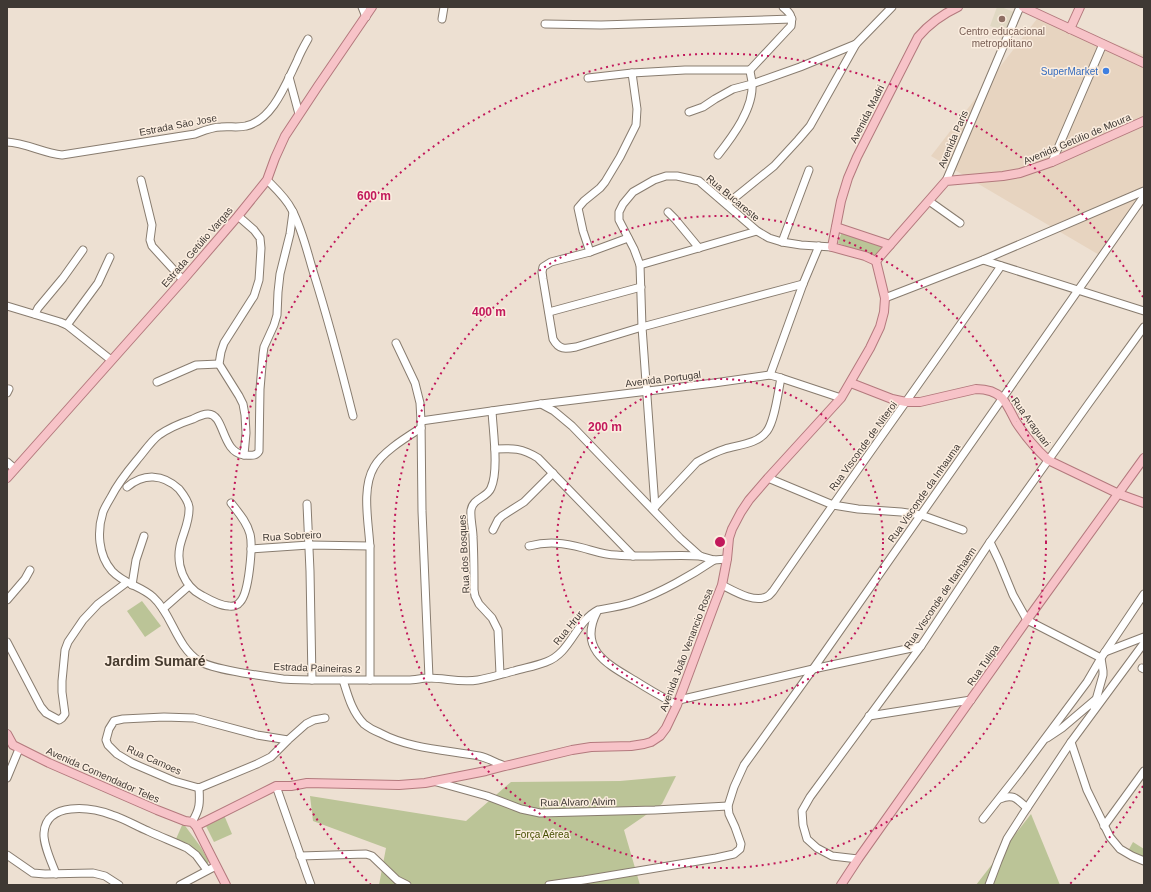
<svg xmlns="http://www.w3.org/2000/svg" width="1151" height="892" viewBox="0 0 1151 892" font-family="Helvetica,sans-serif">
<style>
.built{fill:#e7d4c0}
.education{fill:#e0d8c3}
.green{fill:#bbc497}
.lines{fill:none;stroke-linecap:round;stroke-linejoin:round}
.minor-casing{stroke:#887c6f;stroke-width:9}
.major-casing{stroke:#b3797d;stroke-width:10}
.minor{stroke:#fff;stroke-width:7}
.major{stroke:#f7c3c8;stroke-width:8}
.ring{fill:none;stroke:#c2185b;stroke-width:2;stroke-dasharray:2 4}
.education-dot{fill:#8d6e63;stroke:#fbeddf;stroke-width:1.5}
.shop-dot{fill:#3f7fe0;stroke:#fbeddf;stroke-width:1.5}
.labels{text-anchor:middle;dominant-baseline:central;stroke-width:3;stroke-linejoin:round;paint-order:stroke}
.education-label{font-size:10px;fill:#785e54;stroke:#fbeddf}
.shop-label{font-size:10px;fill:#366cbe;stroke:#fbeddf;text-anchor:end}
.street-label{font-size:10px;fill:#3f3934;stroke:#fbeddf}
.park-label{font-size:10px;fill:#464f00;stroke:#fbeddf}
.district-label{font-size:14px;font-weight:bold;fill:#463b2f;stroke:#fbeddf}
.centre{fill:#c2185b;stroke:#fbeddf;stroke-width:2}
.ring-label{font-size:12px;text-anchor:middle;font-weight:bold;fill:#c2185b;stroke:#fbeddf;stroke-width:3;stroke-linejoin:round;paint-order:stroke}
</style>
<rect width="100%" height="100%" fill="#ede0d2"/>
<polygon class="built" points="1040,15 1144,55 1144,198 1101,256 931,156"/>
<polygon class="education" points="997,7 1001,7 1014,12 1007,32 990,26"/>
<g class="green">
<polygon points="842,231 885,247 874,258 838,243"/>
<polygon points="142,601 161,626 145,637 127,611"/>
<polygon points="676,776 662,804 624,830 640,885 379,885 386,848 313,821 310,796 466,821 511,782 620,781"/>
<polygon points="1031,814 1060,885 976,885"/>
<polygon points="224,815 232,834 214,842 205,824"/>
<path d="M183 823 200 846 209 861 208 863H206C196 852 191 843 176 839Z"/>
<polygon points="1133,842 1144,849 1144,859 1128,851"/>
</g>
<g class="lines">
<g class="minor-casing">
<g id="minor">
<polyline points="362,7 366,17"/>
<polyline points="442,19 444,7"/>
<polyline points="545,24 601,25 792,19"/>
<path d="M750 70 791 26C793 16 790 13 783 7"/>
<polyline points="289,77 299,114"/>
<polyline points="588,78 632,73 685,70 750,70"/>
<polyline points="689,112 703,107 715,99 733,89 752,84 800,67 856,44"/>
<path d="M7 142C26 143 43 153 62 155L195 134C203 131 212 127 221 127 229 126 238 128 246 126 273 120 286 83 297 61 300 53 304 46 308 39"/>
<path d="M718 155C733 136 754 108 752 83 752 79 750 74 750 70"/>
<polyline points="1052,162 1103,44"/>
<polyline points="141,180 152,225 150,240 152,246 183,280"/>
<path d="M267 180C276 189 286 198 292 210 302 229 307 251 313 271 328 319 341 368 353 416"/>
<polyline points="946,181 1020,7"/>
<polyline points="929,201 960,223"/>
<polyline points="727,204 774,166 798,140 810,126 856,44 892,7"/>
<polyline points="668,212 675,219 699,248"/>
<path d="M238 216 254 230 260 238 261 248 260 265 259 280 254 296 224 343 221 352 219 364 239 396 243 404 245 415 246 433 244 455C221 452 225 414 208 414 204 414 197 417 193 419 181 423 169 428 159 435 151 441 144 452 137 460 127 472 118 483 111 497 108 502 105 507 103 512 97 531 98 555 112 571 124 584 141 586 153 597 172 614 176 646 199 661 211 668 228 670 243 673 256 675 270 677 283 679 297 680 311 680 325 680 352 680 380 680 408 680 415 680 422 678 428 678 446 678 460 683 478 680 490 678 502 674 514 671 524 668 536 666 546 662 571 653 575 622 598 610 610 608 623 606 634 602 660 593 692 575 714 560"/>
<path d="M628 238 590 252 551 262 543 267 542 272 543 279 553 339C559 350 565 349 576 347L642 327 803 284"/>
<polyline points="782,242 809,170"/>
<polyline points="590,252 583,231 578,208 584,201 600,188 605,182 620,157 636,125 637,109 632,73"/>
<polyline points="983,260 1144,311"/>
<polyline points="640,265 757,231"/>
<polyline points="885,298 983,260 1144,191"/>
<polyline points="7,306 60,322 67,325 111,360"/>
<polyline points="549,312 641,287"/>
<polyline points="35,314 38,308 63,278 83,250"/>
<polyline points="67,325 98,283 110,257"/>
<polyline points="396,343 415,383 420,403 421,421 422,511 429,678"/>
<polyline points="770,375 803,284 819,246"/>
<polyline points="157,382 196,365 219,364"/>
<polyline points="7,393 9,389"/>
<polyline points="541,404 554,411 572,426 680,538 700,556 714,560 727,559"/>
<path d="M492 411C493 431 499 471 491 488 487 498 473 498 471 510 470 519 473 528 473 537 474 555 474 572 474 590L475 596 479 604 492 618 498 630 500 674"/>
<polyline points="421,421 541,404 714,383 770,375 781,378 841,398"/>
<path d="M495 449C513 448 522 448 538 458L633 556"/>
<path d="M244 455C250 455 256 457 259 451L260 389 263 354 264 347 274 325 277 315 278 292 280 274 290 234 293 212"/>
<polyline points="7,462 15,469"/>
<polyline points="768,478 833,505 858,509 901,512 921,515 963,530"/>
<path d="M127 487C144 473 163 474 179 489 183 494 188 500 189 507 190 521 183 533 180 546 176 565 184 586 201 595 210 600 220 606 229 606 233 607 238 605 240 602 249 593 253 546 250 534 247 522 238 512 231 503"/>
<polyline points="307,504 310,571 312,680"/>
<polyline points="655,507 642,327 640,265 634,249 619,220 619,212 623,204 633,192 654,180 666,176 677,176 686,178 699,181 757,231 769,238 782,242 801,245 832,247"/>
<path d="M654 508 697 462C706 457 715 452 725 449 738 445 758 444 767 431 775 420 778 392 781 378"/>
<polyline points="493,530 498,520 502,516 524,502 553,473"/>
<polyline points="990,542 999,561 1013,595 1027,620 1101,658 1103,671 1103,675 1094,707"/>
<path d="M529 546C549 541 564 543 583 548 594 551 605 555 616 555 644 558 672 554 700 556"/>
<polyline points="251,549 309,545 370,546"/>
<polyline points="132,585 136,560 144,536"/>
<path d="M722 585C734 591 755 604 768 596 770 595 771 593 773 591 848 482 926 375 1001 266"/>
<polyline points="7,600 25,579 30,570"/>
<polyline points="163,609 189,586"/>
<path d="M597 612C578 649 607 664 634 680 648 689 662 697 677 705"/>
<polyline points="7,642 41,707 46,713 59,720 62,718 65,714 62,692 62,681 65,650 68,642 83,620 98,604 126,583"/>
<polyline points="1105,652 1144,637"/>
<polyline points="1142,668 1144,669"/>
<path d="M343 680C348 696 352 712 364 724 369 728 375 731 380 733 410 749 446 750 479 756 488 758 496 763 505 766"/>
<path d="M370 680C370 636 370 592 370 548 369 524 361 489 374 467 382 452 407 437 421 428"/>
<polyline points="679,700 813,669 921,646"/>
<polyline points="869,716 971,700"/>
<polyline points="1047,738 1062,728 1095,700"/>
<polyline points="288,740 257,735 194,718 164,717 123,719 114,721 109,729 106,740 108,745 117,754 132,763 174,781 199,788 257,764 271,757 288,740 306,724 314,720 325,718"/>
<polyline points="1071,742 1087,790 1110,837 1120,849 1132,856 1144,861"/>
<polyline points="7,778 19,749"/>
<polyline points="433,781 487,796 521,809 540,813 655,810 728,806"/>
<polyline points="276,786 308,877 311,885"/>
<path d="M1000 799C1013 793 1017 799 1027 808"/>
<polyline points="983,819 1020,772 1087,682 1101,658 1144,594"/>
<path d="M192 822C200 809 200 803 199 788"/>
<polyline points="1104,826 1144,771"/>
<polyline points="7,855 33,873 45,874 93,873 105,876 119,885"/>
<polyline points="300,856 366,854 372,856 397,880 407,885"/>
<polyline points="858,859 832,856 817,848 807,839 803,825 802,811 810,797 921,646 990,542 1089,403 1144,327"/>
<path d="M56 874C52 863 43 845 44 833 46 801 91 807 112 815 125 819 136 826 148 831 161 837 174 842 187 848L196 855 207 870"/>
<polyline points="180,885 216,866"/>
<polyline points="549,885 584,880 716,858 734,854 740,849 741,844 735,827 729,814 728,806 734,787 744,765 813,669 1144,196"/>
<polyline points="989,885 998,861 1007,839 1023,814 1071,742 1144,643"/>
</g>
</g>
<g class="major-casing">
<g id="major">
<polyline points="1023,7 1144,63"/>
<polyline points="1070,29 1080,7"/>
<polyline points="836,227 890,245"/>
<path d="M876 261 865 256 832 247 841 201 848 178 857 157 918 37C929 24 943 14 958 7"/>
<polyline points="876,261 946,181 1003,176 1020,173 1052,162 1144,121"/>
<path d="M851 383 892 399 906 402H920L976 389C985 389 995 391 1002 398 1008 405 1012 415 1016 422 1025 436 1036 449 1048 460L1119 494 1144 503"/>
<polyline points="7,478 183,280 238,216 267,180 275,158 285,136 318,86 372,7"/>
<polyline points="7,734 13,745 49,763 157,810 185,821 192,822 196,826 226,885"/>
<polyline points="196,826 276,786 291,786 307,783 399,785 425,783 486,771 505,766 572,750 591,747 631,746 644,744 651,742 660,736 666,728 677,705 715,603 722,585 727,559 729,538 732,529 741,512 749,500 768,478 841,398 870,348 880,327 884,312 885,298 876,261"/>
<polyline points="841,885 858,859 1027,620 1144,458"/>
</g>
</g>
<use href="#minor" class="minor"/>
<use href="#major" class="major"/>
</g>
<g class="ring">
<circle cx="720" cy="542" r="163"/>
<circle cx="720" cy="542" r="326"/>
<path d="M1143 786A489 489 0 0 1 1069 885M371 885A489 489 0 1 1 1143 297"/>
</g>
<circle class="education-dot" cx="1002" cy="19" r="4"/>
<circle class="shop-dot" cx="1106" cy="71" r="4"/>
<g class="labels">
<g class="education-label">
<text x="1002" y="31">Centro educacional<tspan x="1002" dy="12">metropolitano</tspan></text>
</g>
<g class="shop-label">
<text x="1098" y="71">SuperMarket</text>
</g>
<g class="street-label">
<text transform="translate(867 114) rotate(-63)">Avenida Madri</text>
<text transform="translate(178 125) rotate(-11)">Estrada Sāo Jose</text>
<text transform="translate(953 139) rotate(-67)">Avenida Paris</text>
<text transform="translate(1077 139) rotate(-23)">Avenida Getúlio de Moura</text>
<text transform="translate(733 198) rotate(40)">Rua Bucareste</text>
<text transform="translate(197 247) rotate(-49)">Estrada Getúlio Vargas</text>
<text transform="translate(663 379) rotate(-7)">Avenida Portugal</text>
<text transform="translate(1031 422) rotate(54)">Rua Araguari</text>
<text transform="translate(863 446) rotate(-54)">Rua Visconde de Niteroi</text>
<text transform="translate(924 493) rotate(-55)">Rua Visconde da Inhauma</text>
<text transform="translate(292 536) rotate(-3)">Rua Sobreiro</text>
<text transform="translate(464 554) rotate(-93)">Rua dos Bosques</text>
<text transform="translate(940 598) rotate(-56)">Rua Visconde de Itanhaem</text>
<text transform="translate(568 628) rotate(-51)">Rua Hrur</text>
<text transform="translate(686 650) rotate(-69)">Avenida João Venancio Rosa</text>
<text transform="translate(983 665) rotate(-55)">Rua Tulipa</text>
<text transform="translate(317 668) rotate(2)">Estrada Paineiras 2</text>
<text transform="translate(154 760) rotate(24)">Rua Camoes</text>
<text transform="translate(103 775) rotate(24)">Avenida Comendador Teles</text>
<text transform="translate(578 802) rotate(-1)">Rua Alvaro Alvim</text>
</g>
<g class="park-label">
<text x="542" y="834">Força Aérea</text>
</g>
<g class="district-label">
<text x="155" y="661">Jardim Sumaré</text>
</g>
</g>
<circle cx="720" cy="542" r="6" class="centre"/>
<g class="ring-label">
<text x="374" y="200">600 m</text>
<text x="489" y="316">400 m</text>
<text x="605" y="431">200 m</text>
</g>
<rect width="1151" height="892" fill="none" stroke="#3f3934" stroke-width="16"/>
</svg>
